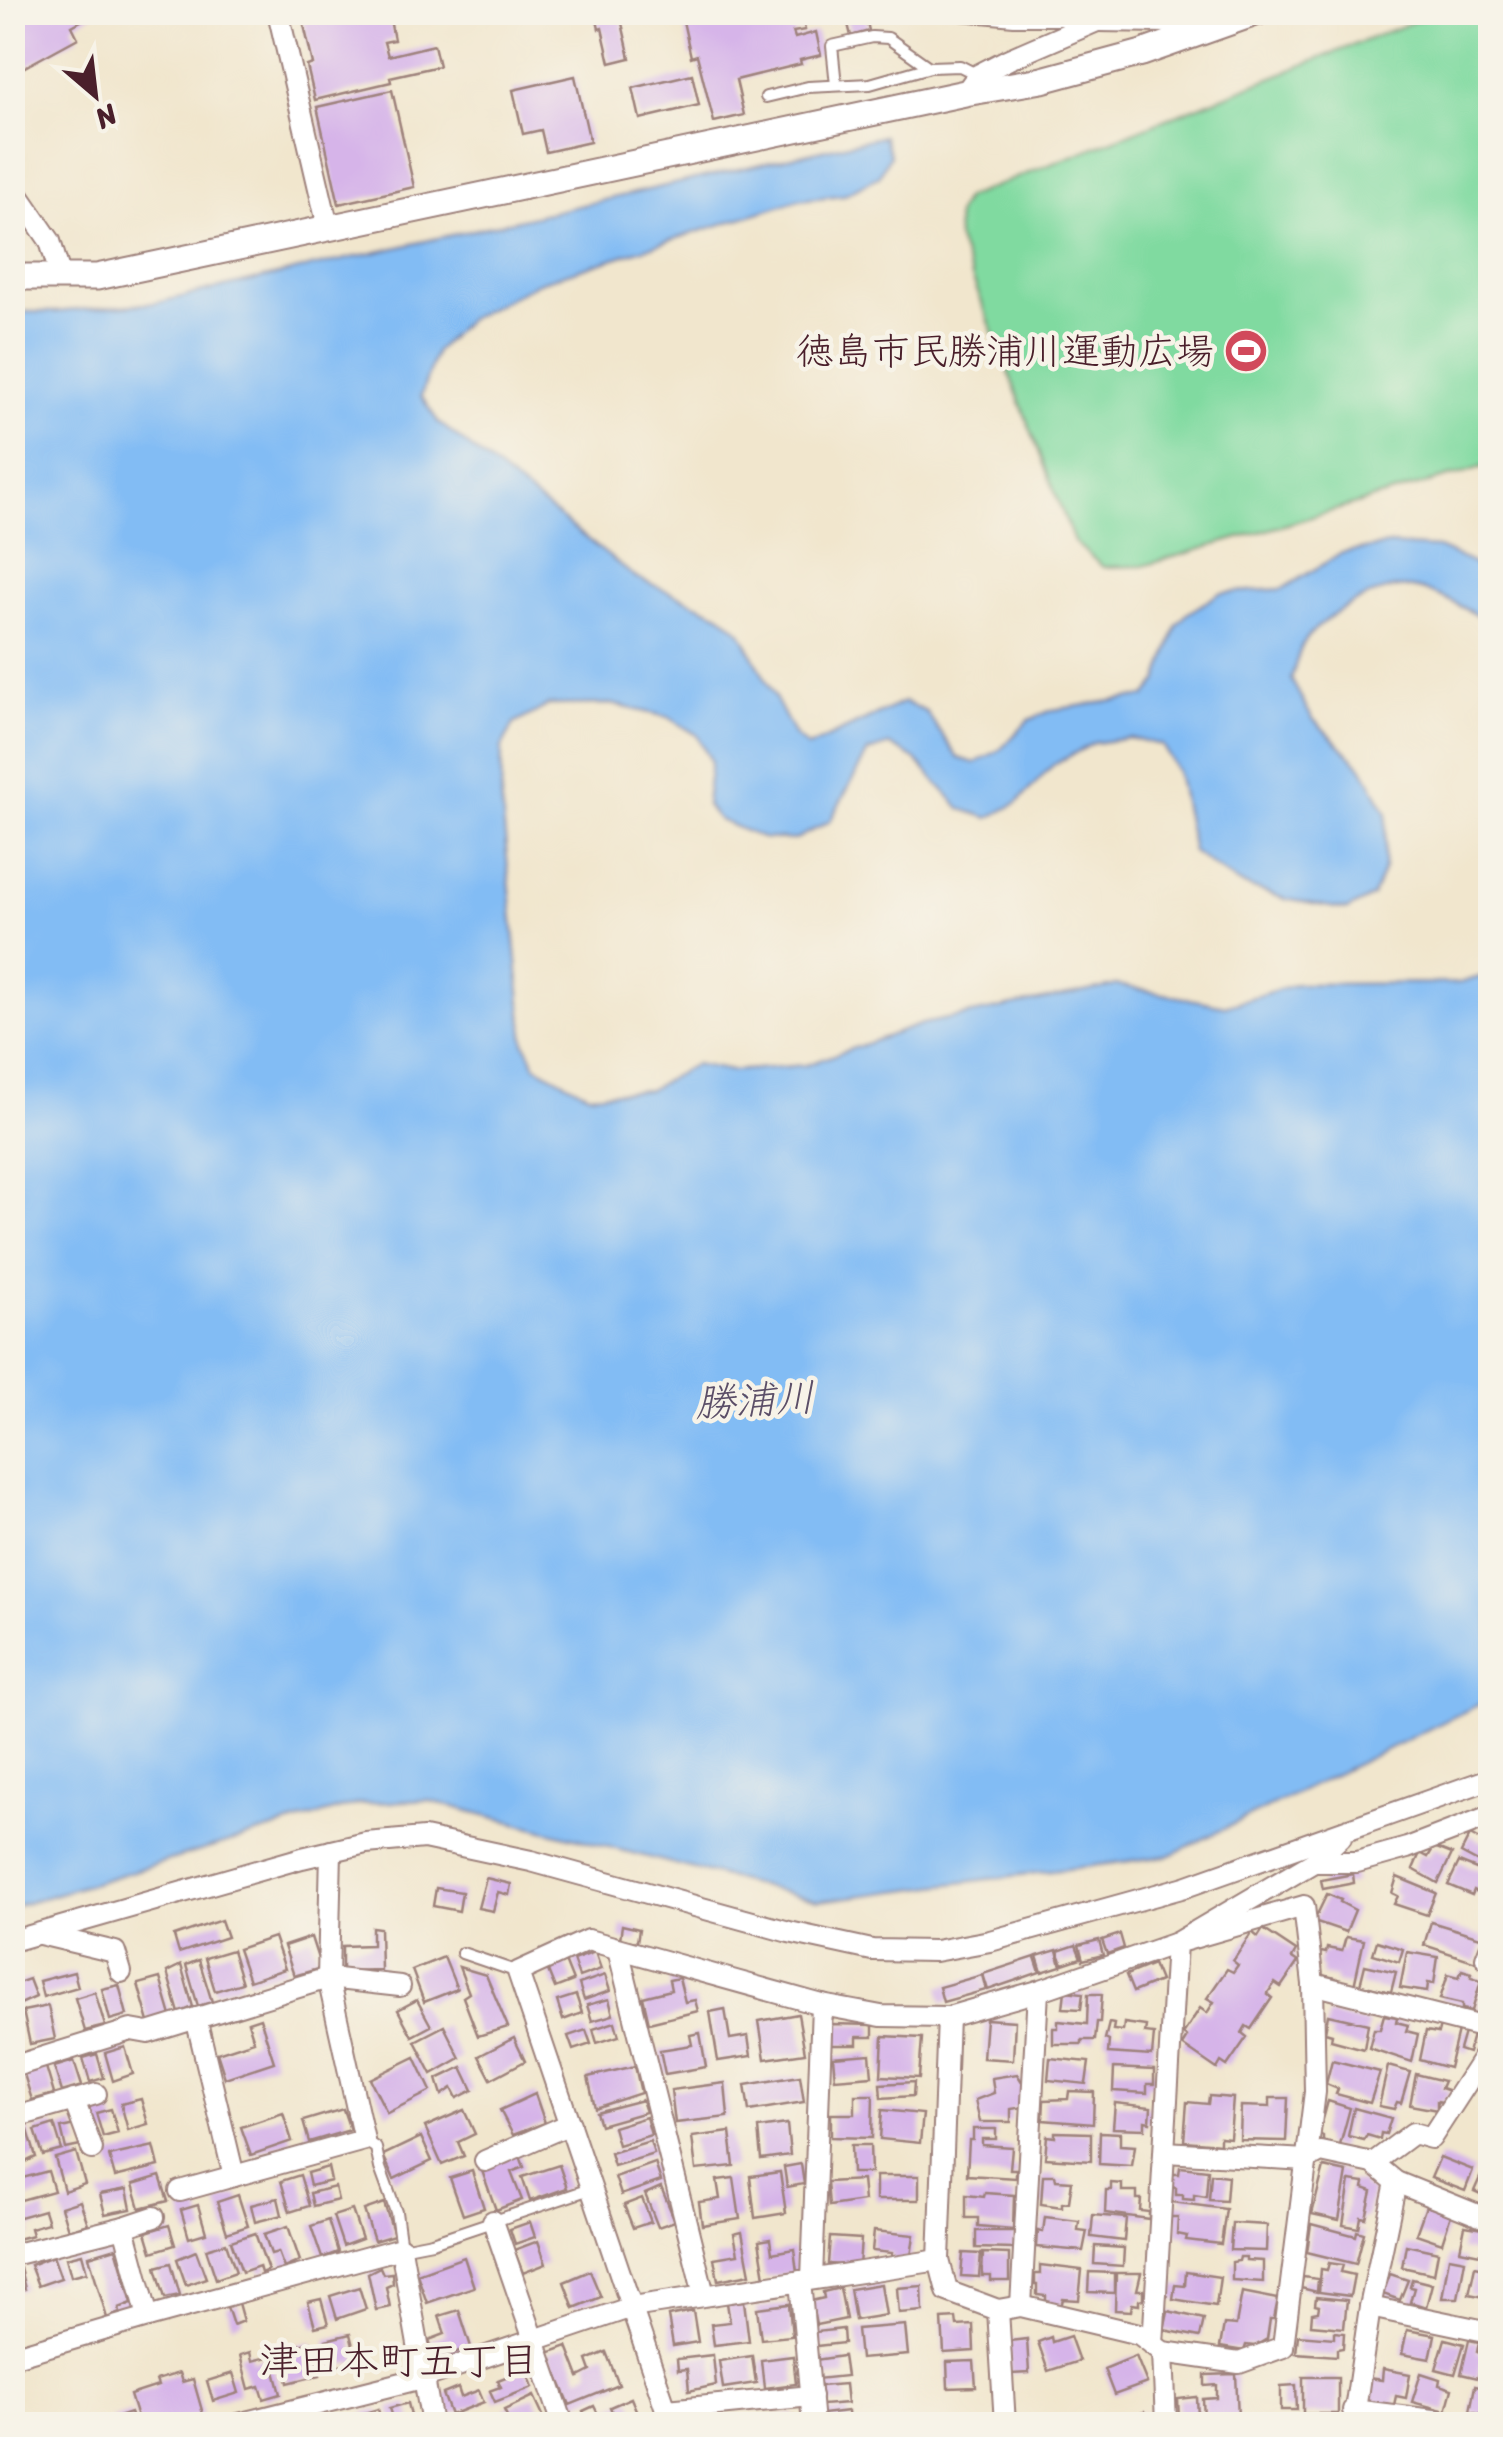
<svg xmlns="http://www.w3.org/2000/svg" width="1503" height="2437" viewBox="0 0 1503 2437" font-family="Sriracha,'Klee One',sans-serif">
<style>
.green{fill:#80daa0;stroke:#657c66;stroke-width:2.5}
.water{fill:#82bcf4;stroke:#666e90;stroke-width:2.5}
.building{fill:#d6b4e9}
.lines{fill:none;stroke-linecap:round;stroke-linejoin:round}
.service-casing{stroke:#9e827c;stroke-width:14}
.minor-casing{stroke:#9e827c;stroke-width:24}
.tertiary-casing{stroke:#9e827c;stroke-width:29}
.service{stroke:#fff;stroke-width:10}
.minor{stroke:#fff;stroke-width:20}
.tertiary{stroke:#fff;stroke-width:25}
.labels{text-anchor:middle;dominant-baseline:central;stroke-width:9;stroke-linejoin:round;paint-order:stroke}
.poi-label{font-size:38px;fill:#4a1f2b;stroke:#f7f3e8;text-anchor:end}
.water-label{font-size:40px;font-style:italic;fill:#5b4e67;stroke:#f7f3e8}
.neighbourhood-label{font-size:40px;fill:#4a1f2b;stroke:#f7f3e8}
</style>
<rect width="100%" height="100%" fill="#f7f3e8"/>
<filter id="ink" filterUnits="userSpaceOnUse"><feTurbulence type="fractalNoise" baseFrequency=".01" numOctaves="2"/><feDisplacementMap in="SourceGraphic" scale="20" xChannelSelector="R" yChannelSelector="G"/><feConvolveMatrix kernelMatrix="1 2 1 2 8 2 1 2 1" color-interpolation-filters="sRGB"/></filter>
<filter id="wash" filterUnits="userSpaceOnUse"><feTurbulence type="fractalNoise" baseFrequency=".0048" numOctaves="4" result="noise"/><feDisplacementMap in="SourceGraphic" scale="40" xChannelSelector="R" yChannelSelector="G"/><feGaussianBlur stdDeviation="2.25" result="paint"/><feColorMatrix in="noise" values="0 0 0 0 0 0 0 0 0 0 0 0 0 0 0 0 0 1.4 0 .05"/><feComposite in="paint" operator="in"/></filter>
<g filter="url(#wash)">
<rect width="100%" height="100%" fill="#f1e6cd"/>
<polygon class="green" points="1435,13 1490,13 1490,465 1143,566 1103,567 1074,542 957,238 956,215 965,198"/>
<path class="water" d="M883 136 890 155 879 176 843 195 798 200 539 282 467 320 436 351 421 396 438 422 635 577 720 614 741 632 795 736 808 747 904 702 926 712 958 758 975 763 1001 749 1029 720 1052 710 1146 696 1158 682 1177 625 1187 614 1220 593 1282 589 1342 553 1389 545 1438 548 1470 562 1490 577V623C1466 610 1440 592 1412 588 1379 584 1323 615 1304 642 1298 652 1295 668 1291 679L1312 718 1363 768 1387 813 1384 868 1373 896 1347 910 1285 899 1238 883 1193 852 1177 771 1162 745 1130 738 1094 743 1053 765 1017 803 989 818 961 809 915 759 890 745 868 752 830 821 794 840 762 838 719 820 706 805 711 761 697 735 668 717 611 704 549 705 514 724 502 747 501 796 525 1043 536 1066 588 1094 649 1090 695 1064 731 1071 806 1065 922 1024 1118 985 1225 1006 1296 984 1460 983 1490 974V1699L1168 1856 818 1901 427 1800 357 1804 13 1907 12 846 16 836 12 832 13 312H55L155 303Z"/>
<g id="blocks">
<g class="building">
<polygon points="12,12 97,12 72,26 78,38 12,74"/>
<polygon points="301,12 378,12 379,16 389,14 394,40 384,42 388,56 434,45 439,66 390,77 391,82 315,100 307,66 313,64"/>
<polygon points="595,12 625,12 628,22 622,23 630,58 610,63 602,28 599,29"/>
<polygon points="681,12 801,12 805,30 793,32 795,38 816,32 821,55 800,60 801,64 736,80 744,115 714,122 697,55 691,57"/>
<polygon points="845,12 865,12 869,31 851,36"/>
<polygon points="692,74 699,105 640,119 633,88"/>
<polygon points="575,76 590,142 546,152 541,130 523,134 513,90"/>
<polygon points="392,90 414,187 339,204 317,107"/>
<polygon points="1470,1835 1489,1845 1480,1863 1461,1853"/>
<polygon points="1434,1847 1452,1854 1438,1883 1413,1869 1420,1853 1428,1857"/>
<polygon points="1459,1862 1489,1874 1479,1893 1474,1890 1472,1895 1448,1885"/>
<polygon points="1353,1874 1354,1883 1323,1889 1321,1880"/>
<polygon points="1397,1877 1436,1893 1427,1915 1394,1904 1398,1896 1392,1893"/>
<polygon points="486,1878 511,1884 509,1895 498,1892 493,1911 478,1908"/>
<polygon points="436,1888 462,1892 459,1911 433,1906"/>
<polygon points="1327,1894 1341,1900 1340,1902 1355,1910 1346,1932 1314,1921"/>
<polygon points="221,1920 227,1937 179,1953 174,1936"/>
<polygon points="1431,1922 1484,1938 1476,1962 1424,1945"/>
<polygon points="622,1925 639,1929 637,1942 620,1939"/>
<polygon points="372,1927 380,1928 381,1970 342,1971 342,1946 372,1945"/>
<polygon points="1263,1929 1296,1951 1292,1958 1298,1962 1281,1987 1275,1983 1267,1994 1272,1998 1251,2029 1246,2026 1242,2033 1247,2037 1227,2066 1221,2062 1217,2069 1182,2045 1187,2037 1183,2034 1200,2008 1207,2013 1214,2002 1207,1998 1227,1969 1233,1972 1238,1965 1233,1961 1252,1932 1258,1937"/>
<polygon points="1120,1934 1124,1948 1107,1954 1102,1940"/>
<polygon points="274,1937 285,1969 249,1981 238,1949"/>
<polygon points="311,1937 321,1968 294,1976 284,1946"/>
<polygon points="1346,1937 1364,1940 1354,1986 1335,1983 1336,1978 1321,1975 1322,1967 1318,1966 1321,1952 1326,1953 1327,1948 1342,1951"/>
<polygon points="1099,1940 1103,1955 1083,1960 1079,1945"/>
<polygon points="1377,1941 1403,1949 1399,1962 1373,1954"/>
<polygon points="1076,1945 1081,1958 1063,1964 1058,1951"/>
<polygon points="232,1950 242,1983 215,1991 205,1958"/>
<polygon points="1057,1950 1061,1966 1042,1972 1037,1956"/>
<polygon points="595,1952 601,1969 579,1977 573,1960"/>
<polygon points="1407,1952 1438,1957 1434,1984 1428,1983 1427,1992 1400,1988"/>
<polygon points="444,1957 457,1989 424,2002 412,1970"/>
<polygon points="1035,1957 1040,1972 988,1990 983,1974"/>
<polygon points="199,1960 212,2002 198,2006 186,1965"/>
<polygon points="565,1961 573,1981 555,1988 547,1968"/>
<polygon points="1153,1964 1160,1981 1133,1992 1126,1975"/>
<polygon points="181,1965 193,2007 179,2013 167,1972"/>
<polygon points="1365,1965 1396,1972 1391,1992 1360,1985"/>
<polygon points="459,1967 486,1975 508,2027 478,2036 463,1997 469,1993"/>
<polygon points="1462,1970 1472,1973 1471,1977 1481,1980 1472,2011 1462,2009 1462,2004 1440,1999 1448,1974 1459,1977"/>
<polygon points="74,1972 78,1987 43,1997 39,1981"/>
<polygon points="605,1975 610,1991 584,2000 579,1984"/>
<polygon points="982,1975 986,1990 943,2002 939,1987"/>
<polygon points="160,1978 171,2016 149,2022 138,1984"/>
<polygon points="679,1978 685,2002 695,2000 698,2011 649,2023 643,1997 671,1990 669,1980"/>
<polygon points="29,1979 36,1997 18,2005 12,1985"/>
<polygon points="1486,1984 1490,1985 1490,2013 1479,2011"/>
<polygon points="119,1985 127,2015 110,2020 102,1989"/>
<polygon points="1065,1991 1083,1993 1081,2009 1063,2008"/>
<polygon points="95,1992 105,2026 85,2031 75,1998"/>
<polygon points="1088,1994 1102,1994 1100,2022 1097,2022 1095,2040 1082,2040 1082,2044 1053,2044 1053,2028 1058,2028 1058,2021 1087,2024"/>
<polygon points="576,1995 582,2013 563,2020 557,2001"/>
<polygon points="609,1999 613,2015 592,2021 587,2005"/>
<polygon points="417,2000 431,2026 412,2036 398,2010"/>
<polygon points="48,2006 55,2039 30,2044 23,2011"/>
<polygon points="725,2009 730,2039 748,2036 751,2056 718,2061 710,2012"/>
<polygon points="798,2014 805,2053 765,2059 759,2021"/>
<polygon points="1328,2015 1368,2024 1364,2049 1331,2040 1332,2034 1325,2032"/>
<polygon points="1384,2015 1397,2017 1396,2022 1408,2025 1406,2031 1418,2034 1412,2062 1369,2048 1374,2029 1380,2029"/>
<polygon points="260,2018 274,2062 225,2078 217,2053 254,2041 248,2022"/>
<polygon points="986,2019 1015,2021 1013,2060 983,2058"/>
<polygon points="615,2022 619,2036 597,2043 593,2029"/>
<polygon points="1109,2023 1114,2024 1113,2030 1123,2031 1124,2023 1146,2026 1145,2033 1154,2034 1152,2056 1108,2053 1109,2041 1105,2039"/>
<polygon points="831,2024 873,2025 873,2037 857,2037 857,2045 831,2045"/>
<polygon points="444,2026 460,2058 432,2074 415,2041"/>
<polygon points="1440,2026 1458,2031 1449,2068 1420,2060 1426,2031 1438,2033"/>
<polygon points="1465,2029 1474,2031 1468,2053 1459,2050"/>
<polygon points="586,2030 591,2044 573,2050 568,2036"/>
<polygon points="700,2033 706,2067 665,2074 660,2050 692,2045 690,2035"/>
<polygon points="883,2036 922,2038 919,2078 881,2076"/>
<polygon points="514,2038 525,2061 491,2079 479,2056"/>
<polygon points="125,2047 133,2074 113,2081 105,2053"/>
<polygon points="97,2054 104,2078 90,2082 83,2058"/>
<polygon points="870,2054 872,2076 835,2079 833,2057"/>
<polygon points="415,2057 431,2091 387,2113 370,2079"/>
<polygon points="1050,2058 1089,2062 1086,2084 1048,2080"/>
<polygon points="1332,2060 1380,2072 1370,2103 1336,2094 1338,2089 1326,2084"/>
<polygon points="74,2061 82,2086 62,2092 54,2067"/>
<polygon points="635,2066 641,2093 595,2108 588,2077"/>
<polygon points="1388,2066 1410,2072 1401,2103 1397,2102 1394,2109 1379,2106"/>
<polygon points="46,2067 54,2094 32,2100 24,2074"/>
<polygon points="462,2067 473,2090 457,2098 452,2088 442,2095 437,2079"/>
<polygon points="1114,2068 1154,2070 1154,2084 1147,2084 1147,2093 1113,2091"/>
<polygon points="1017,2074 1026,2088 1024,2107 1011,2109 1011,2122 980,2122 975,2100 994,2093 992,2078"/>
<polygon points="1416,2074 1444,2081 1441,2088 1450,2091 1442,2102 1437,2101 1437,2110 1410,2105"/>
<polygon points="800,2076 804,2102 749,2111 745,2085"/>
<polygon points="914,2082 913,2096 881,2098 880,2084"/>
<polygon points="725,2083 728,2117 675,2123 671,2090"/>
<polygon points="1069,2091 1094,2092 1093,2124 1043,2120 1044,2100 1068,2099"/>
<polygon points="535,2094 545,2123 513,2135 500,2110"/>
<polygon points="855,2095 873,2095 872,2138 831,2137 831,2114 855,2114"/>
<polygon points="1209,2096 1233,2098 1230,2138 1220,2137 1220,2144 1184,2141 1187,2102 1208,2104"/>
<polygon points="1270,2098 1288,2098 1286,2141 1240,2140 1241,2106 1270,2107"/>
<polygon points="141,2099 148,2124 128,2130 121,2104"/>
<polygon points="642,2100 646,2112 600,2125 596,2112"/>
<polygon points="1328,2101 1350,2108 1339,2149 1323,2145 1323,2136 1319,2134"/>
<polygon points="1115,2103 1151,2107 1150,2122 1145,2121 1145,2129 1113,2128"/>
<polygon points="1354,2108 1391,2118 1386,2134 1381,2133 1380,2139 1367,2135 1364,2140 1348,2136"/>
<polygon points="111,2109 118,2133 103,2137 96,2113"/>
<polygon points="343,2109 350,2130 309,2142 303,2121"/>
<polygon points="464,2110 475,2134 458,2142 464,2156 442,2165 425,2127"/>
<polygon points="882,2110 923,2114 920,2143 880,2139"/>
<polygon points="283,2113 292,2141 251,2155 241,2127"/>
<polygon points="646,2117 651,2135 618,2145 613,2127"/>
<polygon points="54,2124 62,2150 43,2155 35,2130"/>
<polygon points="787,2124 790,2155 761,2159 758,2128"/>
<polygon points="75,2125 80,2146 66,2149 61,2128"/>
<polygon points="973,2129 996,2129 996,2139 982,2139 982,2145 1012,2147 1010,2169 1016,2169 1016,2178 967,2175 969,2140 973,2140"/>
<polygon points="28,2130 36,2157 19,2165 13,2143 23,2140 21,2132"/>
<polygon points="730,2132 734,2166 696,2170 692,2137"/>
<polygon points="1055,2132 1091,2133 1091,2161 1045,2158 1047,2136 1055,2137"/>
<polygon points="1100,2132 1120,2133 1120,2145 1135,2146 1132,2166 1099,2164"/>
<polygon points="421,2137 432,2161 394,2179 383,2155"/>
<polygon points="650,2141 654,2154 614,2166 610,2153"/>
<polygon points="851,2145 870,2145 871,2173 852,2173"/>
<polygon points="154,2146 159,2166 115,2177 109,2156"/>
<polygon points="76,2152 85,2184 64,2191 55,2158"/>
<polygon points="519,2153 524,2167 511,2172 522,2200 496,2210 481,2168"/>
<polygon points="1440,2157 1473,2170 1465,2191 1431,2178"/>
<polygon points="655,2163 661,2181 621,2195 615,2177"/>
<polygon points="801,2164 804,2184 787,2187 784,2167"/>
<polygon points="559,2165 567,2188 530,2201 522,2177"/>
<polygon points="328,2167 331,2181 310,2186 307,2173"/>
<polygon points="1180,2167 1208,2170 1206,2197 1194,2195 1194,2200 1183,2199 1183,2195 1176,2195 1176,2188 1172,2187 1173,2174 1179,2174"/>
<polygon points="1324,2167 1347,2172 1339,2220 1312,2214"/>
<polygon points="48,2171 54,2191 21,2200 15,2180"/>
<polygon points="472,2171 484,2208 463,2215 450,2178"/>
<polygon points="1483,2171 1490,2174 1490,2198 1474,2191"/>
<polygon points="780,2172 786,2213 755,2218 750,2176"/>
<polygon points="1211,2174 1228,2176 1226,2201 1209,2200"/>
<polygon points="300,2175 309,2206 290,2212 281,2181"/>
<polygon points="1043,2175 1055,2175 1056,2180 1072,2181 1069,2202 1062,2203 1062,2207 1041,2204"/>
<polygon points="160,2176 168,2201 140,2208 133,2184"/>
<rect x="876" y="2176" width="43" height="24"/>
<polygon points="734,2178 740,2219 702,2225 699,2202 720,2199 717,2180"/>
<polygon points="862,2180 864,2201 829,2206 827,2182"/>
<polygon points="1350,2181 1364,2183 1363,2188 1372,2191 1366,2218 1361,2217 1359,2228 1343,2225"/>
<polygon points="1111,2183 1122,2184 1122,2191 1137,2191 1137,2199 1141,2199 1140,2211 1149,2212 1149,2219 1105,2213 1106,2190 1111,2190"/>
<polygon points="335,2187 338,2200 313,2206 310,2193"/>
<polygon points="661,2187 675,2221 658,2227 645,2194"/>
<polygon points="127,2189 131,2209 105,2214 100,2194"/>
<polygon points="985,2193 1014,2195 1013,2229 978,2226 978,2218 966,2218 966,2195 984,2197"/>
<polygon points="238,2195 248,2226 227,2233 217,2202"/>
<polygon points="278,2198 282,2215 255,2222 251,2205"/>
<polygon points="642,2198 651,2222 633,2228 624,2205"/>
<polygon points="80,2201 88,2224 68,2230 61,2207"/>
<polygon points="1172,2202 1226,2209 1221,2244 1186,2240 1187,2236 1177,2234 1178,2217 1170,2217"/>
<polygon points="384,2203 394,2235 374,2241 364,2210"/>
<polygon points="198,2205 206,2233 189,2238 181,2210"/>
<polygon points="1426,2206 1451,2215 1442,2243 1416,2234"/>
<polygon points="44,2210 48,2223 30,2228 32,2235 17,2239 12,2219"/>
<polygon points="352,2210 362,2239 343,2246 333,2216"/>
<polygon points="1093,2215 1126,2218 1124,2241 1091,2237"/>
<polygon points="1045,2217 1079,2221 1078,2230 1087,2231 1083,2251 1037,2247 1038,2231 1043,2232"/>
<polygon points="328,2220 338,2252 322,2258 311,2226"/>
<polygon points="530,2222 535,2237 515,2244 510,2229"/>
<polygon points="1232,2223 1267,2225 1266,2251 1230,2250"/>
<polygon points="1311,2224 1356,2236 1357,2231 1364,2233 1356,2264 1307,2252"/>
<polygon points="169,2225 175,2245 152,2252 146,2232"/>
<polygon points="288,2226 300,2261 284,2268 278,2252 271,2254 264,2234"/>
<polygon points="1465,2226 1490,2230 1490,2256 1460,2250"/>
<polygon points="874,2231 914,2235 911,2257 891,2262 892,2253 872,2251"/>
<polygon points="976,2231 1014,2231 1014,2249 976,2248"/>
<polygon points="742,2232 750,2274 718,2280 714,2258 738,2254 734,2234"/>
<polygon points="255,2233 268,2270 261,2273 259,2266 242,2272 231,2241"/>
<polygon points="830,2237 861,2239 859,2266 828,2264"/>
<polygon points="770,2239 772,2253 794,2249 797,2272 765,2277 759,2241"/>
<polygon points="538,2241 546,2264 523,2273 514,2250"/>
<polygon points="226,2243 236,2272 216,2279 206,2249"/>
<polygon points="1406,2245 1438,2252 1434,2274 1402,2267"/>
<polygon points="1095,2246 1124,2248 1123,2266 1094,2264"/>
<polygon points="116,2248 132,2303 119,2308 120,2313 107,2318 89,2256"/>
<polygon points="196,2251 206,2278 186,2285 177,2259"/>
<polygon points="963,2253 981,2254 979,2277 961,2276"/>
<polygon points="983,2253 1009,2254 1009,2281 991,2281 991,2276 982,2276"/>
<polygon points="82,2254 87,2272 71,2276 66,2258"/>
<polygon points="53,2256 61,2278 38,2286 30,2265"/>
<polygon points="464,2257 474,2287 427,2303 417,2274"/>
<polygon points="1240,2257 1246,2257 1246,2260 1263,2261 1263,2282 1232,2280 1232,2262 1239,2261"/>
<polygon points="1449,2257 1465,2260 1458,2298 1442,2298"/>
<polygon points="171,2263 180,2295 165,2298 156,2267"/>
<polygon points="1329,2263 1343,2265 1341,2272 1354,2275 1350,2296 1319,2292 1321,2269 1327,2270"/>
<polygon points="1040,2265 1082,2270 1079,2300 1063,2299 1061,2307 1046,2303 1046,2296 1037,2295 1037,2285 1035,2285 1035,2274 1040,2274"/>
<polygon points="1475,2266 1490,2269 1490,2298 1469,2294"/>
<polygon points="380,2267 383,2274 392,2273 393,2284 386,2287 390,2307 376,2310 368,2273"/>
<polygon points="20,2268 25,2289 12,2292 12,2270"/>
<polygon points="590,2271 601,2297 574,2308 564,2282"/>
<polygon points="1089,2272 1114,2273 1114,2293 1088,2292"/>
<polygon points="1186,2272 1220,2277 1216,2306 1173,2299 1175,2285 1185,2286"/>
<polygon points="1116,2273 1141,2273 1137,2290 1143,2290 1143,2299 1139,2300 1139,2305 1132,2304 1131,2311 1115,2310"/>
<polygon points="1390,2274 1408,2280 1400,2300 1383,2294"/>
<polygon points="1303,2277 1318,2279 1317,2292 1301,2288"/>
<polygon points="1412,2279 1432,2284 1426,2307 1410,2302 1414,2288 1410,2287"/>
<polygon points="881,2284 886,2315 855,2320 850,2289"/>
<polygon points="922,2286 923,2311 899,2313 897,2288"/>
<polygon points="359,2287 366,2309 337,2319 330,2296"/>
<polygon points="840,2288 846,2319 816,2325 811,2301 824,2298 823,2292"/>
<polygon points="1242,2292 1278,2299 1274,2319 1270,2319 1267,2339 1255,2346 1246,2345 1244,2351 1220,2347 1224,2324 1236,2325"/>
<polygon points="1316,2297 1347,2300 1344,2328 1311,2325 1312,2313 1318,2312 1319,2306 1315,2305"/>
<polygon points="321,2299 328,2324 315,2327 308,2302"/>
<polygon points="744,2301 749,2341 714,2345 711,2324 730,2322 727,2303"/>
<polygon points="238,2303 243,2321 233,2325 227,2307"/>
<polygon points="789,2304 792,2336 761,2339 757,2308"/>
<polygon points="459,2310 471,2347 436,2359 429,2340 445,2334 439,2316"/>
<polygon points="693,2311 698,2342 673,2346 668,2316"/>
<polygon points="1168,2311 1204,2319 1200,2337 1164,2330"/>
<polygon points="956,2318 957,2326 973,2325 974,2351 944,2353 942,2319"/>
<polygon points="905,2325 908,2355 860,2359 857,2329"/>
<polygon points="843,2329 844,2343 816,2346 815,2332"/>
<polygon points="1407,2330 1435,2335 1430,2359 1402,2354"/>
<polygon points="1334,2332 1344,2333 1343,2348 1337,2349 1337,2356 1296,2353 1298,2335 1334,2338"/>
<polygon points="350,2334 357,2362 333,2367 326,2340"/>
<polygon points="1070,2336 1079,2361 1048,2371 1038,2342 1051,2337 1052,2342"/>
<polygon points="1027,2339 1029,2373 1011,2374 1009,2341"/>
<polygon points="1445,2339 1464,2344 1455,2374 1436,2369"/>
<polygon points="1469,2340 1479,2342 1477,2352 1483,2354 1478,2378 1461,2374"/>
<polygon points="312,2342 320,2375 288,2383 281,2349"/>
<polygon points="567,2346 579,2377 591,2371 587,2360 606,2352 619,2385 570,2405 548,2353"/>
<polygon points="250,2352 252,2361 271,2356 281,2394 264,2399 260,2386 249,2389 240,2355"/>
<polygon points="713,2355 716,2385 689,2391 687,2369 678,2370 677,2359"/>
<polygon points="752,2356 756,2383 723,2388 719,2361"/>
<polygon points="793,2356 796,2384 764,2388 761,2360"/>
<polygon points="843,2356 846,2376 817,2379 815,2360"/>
<polygon points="1136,2356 1147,2383 1114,2395 1104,2369"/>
<polygon points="974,2361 976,2387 948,2388 947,2362"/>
<polygon points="526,2369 533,2387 495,2402 490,2391 501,2387 498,2380"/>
<polygon points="1383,2369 1410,2374 1406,2398 1396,2396 1394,2405 1364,2400 1368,2378 1382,2380"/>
<polygon points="179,2373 182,2382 193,2379 203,2414 166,2424 139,2424 130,2395 158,2386 156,2380"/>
<polygon points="233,2373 239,2393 213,2401 207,2381"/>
<polygon points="1421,2373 1440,2379 1439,2385 1452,2389 1446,2411 1412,2402"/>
<polygon points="1236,2374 1238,2418 1204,2420 1203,2399 1217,2398 1217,2385 1205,2386 1205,2375"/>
<rect x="1303" y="2377" width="35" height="37"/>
<polygon points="845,2384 847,2403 822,2405 820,2386"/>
<polygon points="1296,2385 1297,2410 1281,2410 1281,2386"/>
<polygon points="1475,2386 1490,2389 1490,2416 1470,2411"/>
<polygon points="458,2388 461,2397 479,2390 484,2402 451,2415 443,2394"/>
<polygon points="534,2396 547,2424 511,2424 504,2410"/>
<polygon points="1197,2397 1198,2418 1179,2419 1178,2399"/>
<polygon points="631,2398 639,2417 617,2424 610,2407"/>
<polygon points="408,2403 413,2424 395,2424 390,2408"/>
<polygon points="594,2406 603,2424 573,2424 586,2419 583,2411"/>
<polygon points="378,2409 382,2424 367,2424 364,2413"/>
<polygon points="848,2411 849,2424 823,2424 822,2414"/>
<polygon points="1144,2412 1148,2424 1128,2424 1125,2418"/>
<polygon points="130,2413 134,2424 114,2424 112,2419"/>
<polygon points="794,2415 795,2424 772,2424 771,2417"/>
</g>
</g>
</g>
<g filter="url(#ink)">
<use href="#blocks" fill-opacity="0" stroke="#9e827c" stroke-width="2.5"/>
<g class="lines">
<g class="service-casing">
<g id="service">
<polyline points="953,12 960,15 1014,20 1086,20"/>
<polyline points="836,85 832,46 872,37 888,38 929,67"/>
<polyline points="766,97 808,87 870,84 930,67 960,66 978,75"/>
<polyline points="462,1953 518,1972"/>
<polyline points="364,2140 376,2148 380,2168 396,2212 401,2248 432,2242 590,2189"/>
</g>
</g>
<g class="minor-casing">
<g id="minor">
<polyline points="278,12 328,227"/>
<polyline points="1097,21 1168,22 1223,15 1234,17"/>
<polyline points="965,93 978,75 1009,59 1097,21 1109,12"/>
<polyline points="12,186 50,241 61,278"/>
<polyline points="1314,1862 1357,1862 1407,1848 1490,1816"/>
<polyline points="40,1934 115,1952 121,1972"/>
<polyline points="12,1941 302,1858 366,1843 424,1838 531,1861 789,1932 872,1950 935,1951 990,1941 1185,1887 1490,1779"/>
<polyline points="618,1949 704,2295"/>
<polyline points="1486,1958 1490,1948"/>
<polyline points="1313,1984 1490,2029"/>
<polyline points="948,2017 939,2260 947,2291 998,2310 1021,2306 1139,2334 1163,2352 1239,2363 1283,2347 1315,2092 1313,1984 1304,1906 1176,1943 1153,2345"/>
<polyline points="196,2018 234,2176"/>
<polyline points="12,2067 131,2030 148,2033 328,1978 400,1986"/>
<polyline points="74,2100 92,2149"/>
<polyline points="12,2118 96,2094"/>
<polyline points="1165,2152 1306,2160 1321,2152 1373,2163 1396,2182 1490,2220"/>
<polyline points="485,2161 570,2124"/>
<polyline points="1373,2163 1413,2133 1431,2138 1490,2047"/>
<polyline points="180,2191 364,2140 328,1978 331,1851"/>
<polyline points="493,2221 563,2424"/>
<polyline points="124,2227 148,2317"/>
<polyline points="12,2255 124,2227 154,2217"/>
<polyline points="812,2279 822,2005"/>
<polyline points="800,2281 813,2424"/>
<polyline points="1021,2306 1038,1991"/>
<polyline points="1370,2307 1490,2332"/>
<polyline points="998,2310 1005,2424"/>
<polyline points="12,2350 15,2356 148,2317 401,2248 432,2424"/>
<polyline points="1163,2352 1166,2424"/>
<polyline points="667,2410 811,2396"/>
<polyline points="1353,2410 1465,2424"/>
<polyline points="239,2424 422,2378 632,2307 939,2260"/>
<polyline points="671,2424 518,1972 588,1940 822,2005 881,2016 948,2017 1038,1991 1176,1943 1314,1862 1341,1837"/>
<polyline points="1353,2424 1370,2307 1396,2182"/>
</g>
</g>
<g class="tertiary-casing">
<polyline id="tertiary" points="12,277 97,277 965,93 1042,80 1142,53 1258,12"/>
</g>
<use href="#service" class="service"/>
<use href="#minor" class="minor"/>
<use href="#tertiary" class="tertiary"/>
</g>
</g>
<defs>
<g id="stadium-disc" transform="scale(2.25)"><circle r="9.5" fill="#d1495b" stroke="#f7f3e8"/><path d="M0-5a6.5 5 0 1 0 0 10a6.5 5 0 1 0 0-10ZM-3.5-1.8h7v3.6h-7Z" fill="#fff"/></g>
</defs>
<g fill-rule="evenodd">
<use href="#stadium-disc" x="1246" y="351"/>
</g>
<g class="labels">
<g class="poi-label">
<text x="1214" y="351">徳島市民勝浦川運動広場</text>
</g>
<g class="water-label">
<text transform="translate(755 1400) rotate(-3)">勝浦川</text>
</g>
<g class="neighbourhood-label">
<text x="399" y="2360">津田本町五丁目</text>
</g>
</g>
<rect width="1503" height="2437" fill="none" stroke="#f7f3e8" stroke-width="50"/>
<g transform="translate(95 95) rotate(152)" stroke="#f7f3e8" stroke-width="8" paint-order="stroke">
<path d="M0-8L18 38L0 25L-18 38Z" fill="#4a1f2b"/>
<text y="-15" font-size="28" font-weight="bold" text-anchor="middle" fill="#4a1f2b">N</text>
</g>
</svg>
